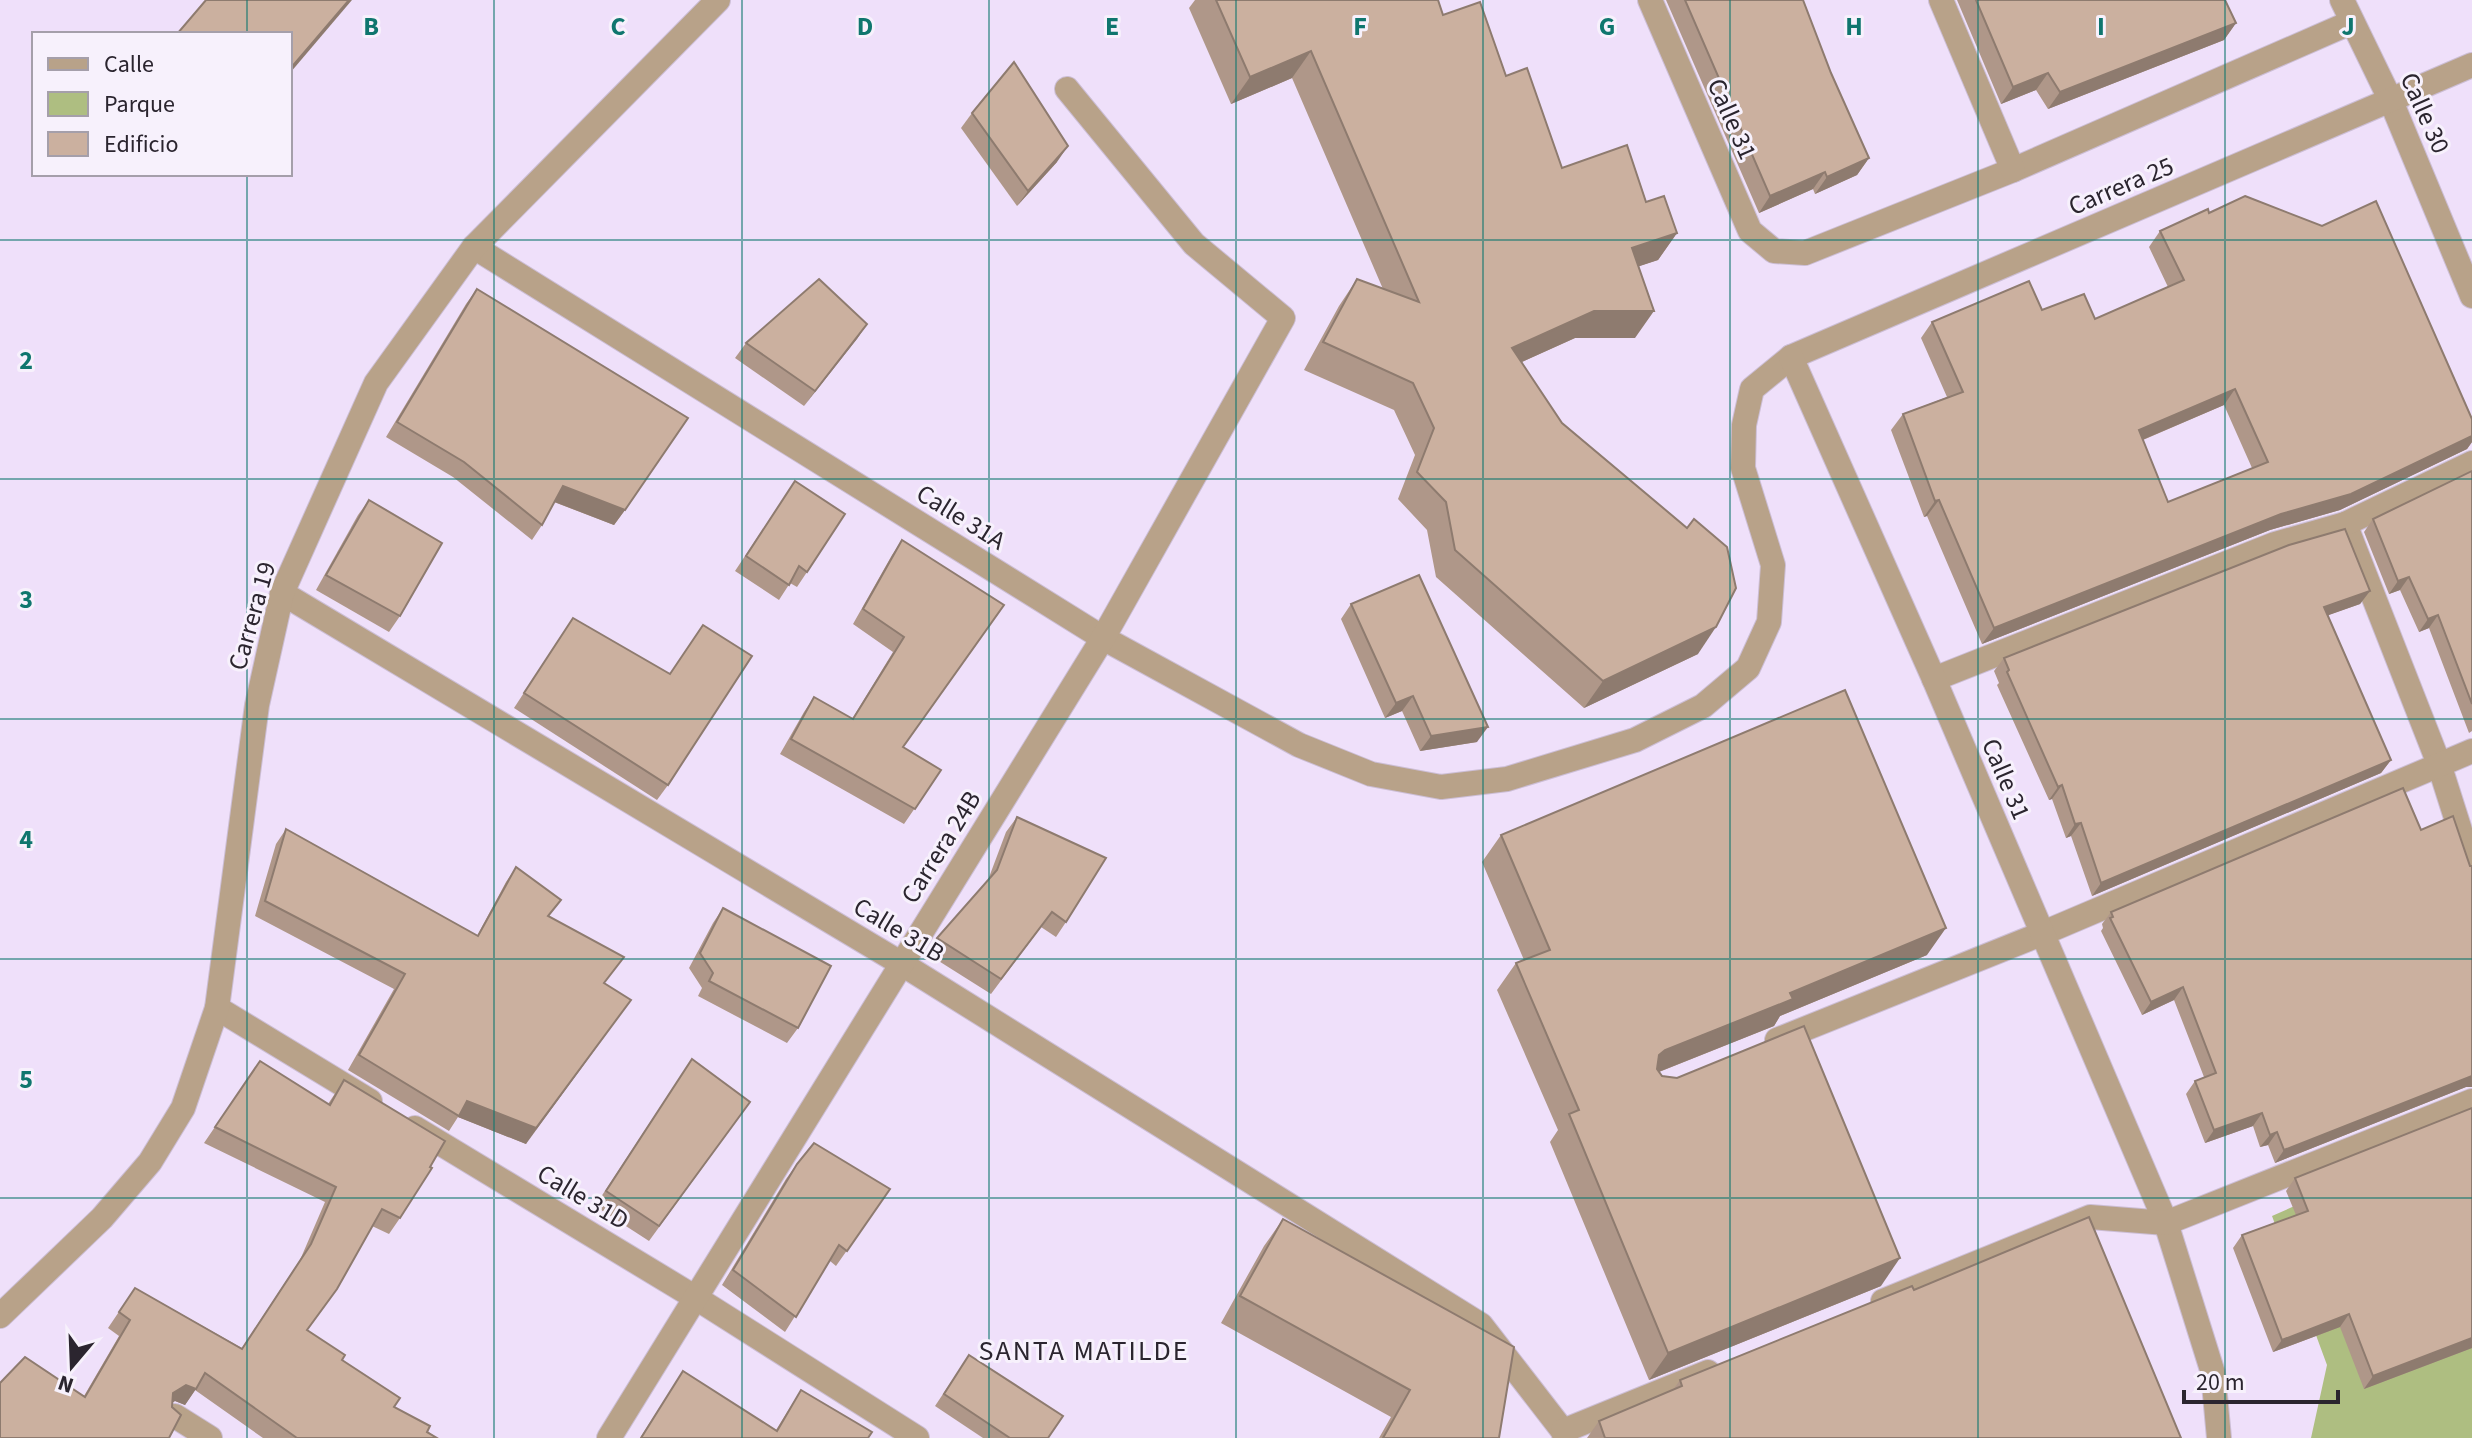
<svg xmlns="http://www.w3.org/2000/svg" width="2472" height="1438" viewBox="0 0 2472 1438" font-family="'Source Sans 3',sans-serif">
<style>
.green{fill:#aebe81}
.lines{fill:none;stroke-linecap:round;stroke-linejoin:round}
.service-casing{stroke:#ccbed5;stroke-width:26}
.minor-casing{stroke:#ccbed5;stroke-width:26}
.tertiary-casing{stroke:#ccbed5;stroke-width:26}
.service{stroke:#b8a289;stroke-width:24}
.minor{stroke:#b8a289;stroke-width:24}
.tertiary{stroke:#b8a289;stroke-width:24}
.wall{fill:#af9789;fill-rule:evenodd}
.shaded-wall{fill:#8e7b6f}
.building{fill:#cbb09f;stroke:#8e7b6f;stroke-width:2;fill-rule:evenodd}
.grid{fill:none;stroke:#0f766e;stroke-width:2;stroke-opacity:0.55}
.labels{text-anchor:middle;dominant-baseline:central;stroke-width:6;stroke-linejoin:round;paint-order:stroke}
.street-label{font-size:26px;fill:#2b252f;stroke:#f7f1fc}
.neighbourhood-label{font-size:28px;letter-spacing:2px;fill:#2b252f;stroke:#f7f1fc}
.grid-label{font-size:26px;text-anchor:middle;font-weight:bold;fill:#0f766e;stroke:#f7f1fc;stroke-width:6;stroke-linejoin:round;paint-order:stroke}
</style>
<rect width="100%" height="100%" fill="#efe0fa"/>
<polygon class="green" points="2472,1127 2472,1438 2311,1438 2327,1365 2272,1216"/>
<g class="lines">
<g class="service-casing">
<g id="service">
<polyline points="2345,524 2439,764 2472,868"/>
<polyline points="1934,679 2275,544 2345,524 2472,463"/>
<polyline points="1777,1040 2041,934 2472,751"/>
</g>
</g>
<g class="minor-casing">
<g id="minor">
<polyline points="1650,0 1750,231 1774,251 1805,253 2013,170 2352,22"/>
<polyline points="1941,0 2013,170"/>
<polyline points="2342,0 2391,101 2472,296"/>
<polyline points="474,247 1103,638 1299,745 1371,774 1441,787 1507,779 1635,740 1703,706 1748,668 1769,622 1773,565 1743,468 1744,425 1752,389 1791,357 2472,65"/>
<polyline points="1791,357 1934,679 2166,1223 2213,1373 2219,1438"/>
<polyline points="282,593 902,964 1481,1325 1563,1431 1565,1438"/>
<polyline points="217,1008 370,1101"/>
<polyline points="415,1128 696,1298 917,1438"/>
<polyline points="1883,1301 2090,1217 2166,1223 2472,1101"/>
<polyline points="175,1416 210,1438"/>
<polyline points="1563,1431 1708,1372"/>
<polyline points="609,1438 1103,638 1283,318 1194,244 1067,89"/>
</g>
</g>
<g class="tertiary-casing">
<polyline id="tertiary" points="0,1316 102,1218 150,1162 183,1108 217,1008 257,705 282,593 376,383 474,247 718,0"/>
</g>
<use href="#service" class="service"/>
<use href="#minor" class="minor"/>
<use href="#tertiary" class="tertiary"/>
</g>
<g class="wall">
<polygon points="1195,0 1438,0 1443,15 1506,76 1562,168 1646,202 1677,233 1658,260 1639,266 1635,338 1575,338 1522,362 1698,654 1584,708 1436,577 1427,530 1398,499 1415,455 1394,410 1304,370 1339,306 1357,279 1383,289 1292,78 1231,104 1189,8"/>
<polygon points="1666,0 1803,0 1831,73 1869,158 1857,175 1815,194 1813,189 1759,213"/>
<polygon points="1957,0 2225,0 2236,23 2224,40 2048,109 2036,90 2001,104"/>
<polygon points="972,113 1057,162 1017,206 961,128"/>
<path d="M2209 213 2472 419V442L2467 449 2340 510 2270 530 1982 644 1927 516 1924 517 1891 430 1903 414 1947 397 1921 338 1932 322 2042 310 2095 319 2168 287 2149 247 2160 231ZM2224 405 2252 468 2168 502 2143 440Z"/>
<polygon points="477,289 625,510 614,525 554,502 542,525 532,540 453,477 386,437 466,304"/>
<polygon points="867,324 804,406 735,358 746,343"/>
<polygon points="2472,471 2472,731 2469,733 2429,628 2419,632 2400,590 2389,594 2364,532 2373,519"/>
<polygon points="795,481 807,572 797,587 790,583 779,600 735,571"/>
<polygon points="369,500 400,616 389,632 316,590 358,515"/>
<polygon points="902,540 1004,605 903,747 941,770 904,824 780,754 804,712 814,697 852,719 893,652 853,624 892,555"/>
<polygon points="2370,591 2360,604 2328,615 2391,760 2381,773 2092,896 2071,836 2066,838 2052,799 2049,800 1997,685 1999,683 1994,671 2004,658"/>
<polygon points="1351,604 1477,742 1420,751 1402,711 1385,718 1341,619"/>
<polygon points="563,633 668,785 657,800 514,708"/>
<polygon points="1017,817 1066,922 1056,937 1041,927 991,994 926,953 937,938 988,880 1006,832"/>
<polygon points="286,829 477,936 506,882 516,867 549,917 604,984 526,1144 458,1117 449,1131 348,1070 394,989 255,916 276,844"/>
<polygon points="2421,830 2472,866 2472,1087 2466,1087 2275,1163 2268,1145 2260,1147 2253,1126 2205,1143 2186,1094 2195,1081 2204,1077 2174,1000 2142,1015 2101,931 2103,928 2102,924 2111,912"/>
<polygon points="1501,835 1927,955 1780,1016 1774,1026 1659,1072 1881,1286 1649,1380 1550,1142 1558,1130 1497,990 1516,963 1524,960 1482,862"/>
<polygon points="723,908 798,1028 787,1043 698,996 702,988 689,968 713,923"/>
<polygon points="260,1061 328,1104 344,1080 400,1218 389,1234 372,1226 307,1331 394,1407 437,1438 263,1438 195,1390 185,1405 175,1401 173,1402 84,1396 119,1336 108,1328 135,1288 242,1348 300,1260 325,1202 204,1143"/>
<polygon points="682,1074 750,1102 649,1241 595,1206"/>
<polygon points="797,1164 890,1189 836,1266 830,1261 785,1332 722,1285 786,1179"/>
<polygon points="2295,1178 2472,1348 2364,1389 2340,1327 2273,1352 2233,1248 2242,1235 2296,1215 2286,1191"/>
<polygon points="1283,1219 1499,1438 1379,1438 1391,1417 1221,1323 1264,1246"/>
<polygon points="1914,1290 2181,1438 1587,1438 1599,1421 1673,1390 1680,1380"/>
<polygon points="969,1355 1048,1438 983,1438 935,1406"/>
<polygon points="683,1371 776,1430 801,1390 868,1438 640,1438"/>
</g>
<g class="shaded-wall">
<polygon points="349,0 352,0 290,73 290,69"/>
<polygon points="2236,23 2224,40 2048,109 2060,92"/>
<polygon points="1311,51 1292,78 1231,104 1250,77"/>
<polygon points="2048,73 2036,90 2001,104 2013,87"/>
<polygon points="1068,146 1057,162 1017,206 1028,191"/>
<polygon points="1869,158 1857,175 1815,194 1827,177"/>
<polygon points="1825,172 1813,189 1759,213 1770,196"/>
<polygon points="1677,233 1658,260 1613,275 1632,248"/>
<polygon points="1594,311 1654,311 1635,338 1575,338 1493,375 1512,348"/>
<polygon points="867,324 857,339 804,406 815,391"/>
<polygon points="2235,389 2224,405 2128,446 2139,430"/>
<polygon points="2472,436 2472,442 2467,449 2340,510 2270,530 1982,644 1994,628"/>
<polygon points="563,486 625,510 614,525 552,501"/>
<polygon points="1939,500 1927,516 1924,517 1935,501"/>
<polygon points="2409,577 2400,590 2389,594 2398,581"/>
<polygon points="2370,591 2360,604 2315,620 2324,607"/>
<polygon points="2438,615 2429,628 2419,632 2428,619"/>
<polygon points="1716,627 1698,654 1584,708 1603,681"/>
<polygon points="1413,696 1402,711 1385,718 1396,703"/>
<polygon points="1488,727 1477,742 1420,751 1431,736"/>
<polygon points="2391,760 2381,773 2092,896 2101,883"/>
<polygon points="2062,785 2052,799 2049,800 2058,787"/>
<polygon points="2081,823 2071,836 2066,838 2075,824"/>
<polygon points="1946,928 1927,955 1780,1016 1774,1026 1646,1077 1659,1055 1665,1050 1790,993"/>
<polygon points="2183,987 2174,1000 2142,1015 2151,1002"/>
<polygon points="631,1000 526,1144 458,1117 467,1101"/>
<polygon points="2472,1076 2472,1087 2466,1087 2275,1163 2284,1150"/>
<polygon points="2262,1113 2253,1126 2205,1143 2214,1130"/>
<polygon points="2277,1132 2268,1145 2260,1147 2270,1135"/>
<polygon points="1900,1258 1881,1286 1649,1380 1668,1353"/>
<polygon points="2349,1314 2340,1327 2273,1352 2282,1340"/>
<polygon points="2472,1338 2472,1348 2364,1389 2373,1376"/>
<polygon points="186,1385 196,1389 185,1405 175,1401 162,1409 173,1393"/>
</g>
<g class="building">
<polygon points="206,0 349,0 290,69 290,34 177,34"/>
<polygon points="1216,0 1438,0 1443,15 1480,2 1506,76 1527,68 1562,168 1627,145 1646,202 1664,196 1677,233 1632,248 1654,311 1594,311 1512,348 1562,423 1687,528 1694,519 1727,547 1736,588 1716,627 1603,681 1455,550 1446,502 1417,472 1434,428 1413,383 1323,342 1357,279 1419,302 1311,51 1250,77"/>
<polygon points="1685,0 1803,0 1831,73 1869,158 1827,177 1825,172 1770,196"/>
<polygon points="1976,0 2225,0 2236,23 2060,92 2048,73 2013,87"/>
<polygon points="1014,62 1068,146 1028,191 972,113"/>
<path d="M2245 196 2322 226 2376 201 2472 419V436L2351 494 2281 514 1994 628 1939 500 1935 501 1903 414 1963 392 1932 322 2029 281 2042 310 2084 294 2095 319 2184 280 2160 231 2208 209 2209 213ZM2235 389 2268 462 2168 502 2139 430Z"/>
<polygon points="819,279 867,324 815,391 746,343"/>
<polygon points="477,289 688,418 625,510 563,486 542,525 464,462 397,422"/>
<polygon points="2472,471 2472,704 2438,615 2428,619 2409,577 2398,581 2373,519"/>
<polygon points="795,481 845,514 807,572 799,566 789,585 746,556"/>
<polygon points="369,500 442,543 400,616 326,575"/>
<polygon points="2345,529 2370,591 2324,607 2391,760 2101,883 2081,823 2075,824 2062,785 2058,787 2007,672 2009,670 2004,658 2289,545"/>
<polygon points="902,540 1004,605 903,747 941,770 915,809 791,739 814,697 853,719 904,637 863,609"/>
<polygon points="1419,575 1488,727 1431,736 1413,696 1396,703 1351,604"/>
<polygon points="573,618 670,674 703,625 752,656 668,785 524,693"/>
<polygon points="1845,690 1946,928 1790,993 1793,999 1665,1050 1659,1055 1657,1069 1662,1076 1677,1078 1804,1026 1900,1258 1668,1353 1569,1114 1579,1110 1516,963 1550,950 1501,835"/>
<polygon points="2403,788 2421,830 2453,816 2470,866 2472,866 2472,1076 2284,1150 2277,1132 2270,1135 2262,1113 2214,1130 2195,1081 2216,1073 2183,987 2151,1002 2110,918 2113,917 2111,912"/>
<polygon points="1017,817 1106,858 1066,922 1052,912 1001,979 937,938 997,870"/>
<polygon points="286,829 478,936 516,867 561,900 548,916 624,957 604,983 631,1000 536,1128 467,1101 459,1116 359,1055 405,974 265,901"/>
<polygon points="723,908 831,966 798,1028 709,981 713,973 700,953"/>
<polygon points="692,1059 750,1102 659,1226 606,1191"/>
<polygon points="260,1061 330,1105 344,1080 445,1141 430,1167 432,1168 400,1218 382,1209 337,1289 307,1330 345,1355 342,1360 400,1398 394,1407 430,1426 427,1432 437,1438 297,1438 205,1373 196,1389 186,1385 173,1393 172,1407 181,1415 169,1438 0,1438 0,1383 25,1357 85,1397 130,1320 119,1312 135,1288 242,1349 311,1244 336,1187 215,1127"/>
<polygon points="2472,1108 2472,1338 2373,1376 2349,1314 2282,1340 2242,1235 2308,1211 2295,1178"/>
<polygon points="814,1143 890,1189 847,1251 839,1245 796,1317 733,1270 797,1164"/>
<polygon points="2089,1217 2181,1438 1605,1438 1599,1421 1682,1386 1680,1380 1912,1286 1914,1290"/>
<polygon points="1283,1219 1514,1347 1499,1438 1383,1438 1410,1390 1240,1296"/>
<polygon points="969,1355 1063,1416 1048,1438 1010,1438 944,1394"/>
<polygon points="683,1371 777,1431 801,1390 872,1432 868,1438 641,1438"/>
</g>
<path class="grid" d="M247 0V34M494 0V1438M742 0V1438M989 0V1438M1236 0V1438M1483 0V1438M1730 0V1438M1978 0V1438M2225 0V1438M247 174V1438M0 240H2472M0 479H2472M0 719H2472M0 959H2472M0 1198H2472"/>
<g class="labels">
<g class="street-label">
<text transform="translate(2425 113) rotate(66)">Calle 30</text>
<text transform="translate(1732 119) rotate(66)">Calle 31</text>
<text transform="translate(2121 186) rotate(-23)">Carrera 25</text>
<text transform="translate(961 517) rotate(32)">Calle 31A</text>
<text transform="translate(252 616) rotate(-74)">Carrera 19</text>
<text transform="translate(2006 779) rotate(67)">Calle 31</text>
<text transform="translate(941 847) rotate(-58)">Carrera 24B</text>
<text transform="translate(899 930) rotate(31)">Calle 31B</text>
<text transform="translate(583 1197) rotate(31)">Calle 31D</text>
</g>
<g class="neighbourhood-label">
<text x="1084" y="1351">SANTA MATILDE</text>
</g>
</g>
<g class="grid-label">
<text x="371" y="35">B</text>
<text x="618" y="35">C</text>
<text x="865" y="35">D</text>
<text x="1112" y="35">E</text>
<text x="1360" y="35">F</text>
<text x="1607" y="35">G</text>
<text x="1854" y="35">H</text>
<text x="2101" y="35">I</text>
<text x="2348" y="35">J</text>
<text x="26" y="369">2</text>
<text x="26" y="608">3</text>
<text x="26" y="848">4</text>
<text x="26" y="1088">5</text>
</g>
<rect x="32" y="32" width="260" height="144" fill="#f7f1fc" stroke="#a59faa" stroke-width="2"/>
<rect x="48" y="58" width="40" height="12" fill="#b8a289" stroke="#a59faa" stroke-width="2"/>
<text x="104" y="72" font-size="24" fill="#2b252f">Calle</text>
<rect x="48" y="92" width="40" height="24" fill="#aebe81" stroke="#a59faa" stroke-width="2"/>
<text x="104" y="112" font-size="24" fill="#2b252f">Parque</text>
<rect x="48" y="132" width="40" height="24" fill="#cbb09f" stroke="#a59faa" stroke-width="2"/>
<text x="104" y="152" font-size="24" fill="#2b252f">Edificio</text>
<g transform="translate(72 1366) rotate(199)" stroke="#f7f1fc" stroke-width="6" paint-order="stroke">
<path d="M0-6L14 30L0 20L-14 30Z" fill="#2b252f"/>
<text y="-12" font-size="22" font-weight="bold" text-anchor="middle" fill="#2b252f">N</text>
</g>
<path d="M2184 1390v12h154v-12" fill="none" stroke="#2b252f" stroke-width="4"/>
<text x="2196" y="1390" font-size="24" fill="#2b252f" stroke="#f7f1fc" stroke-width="6" paint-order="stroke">20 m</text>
</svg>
